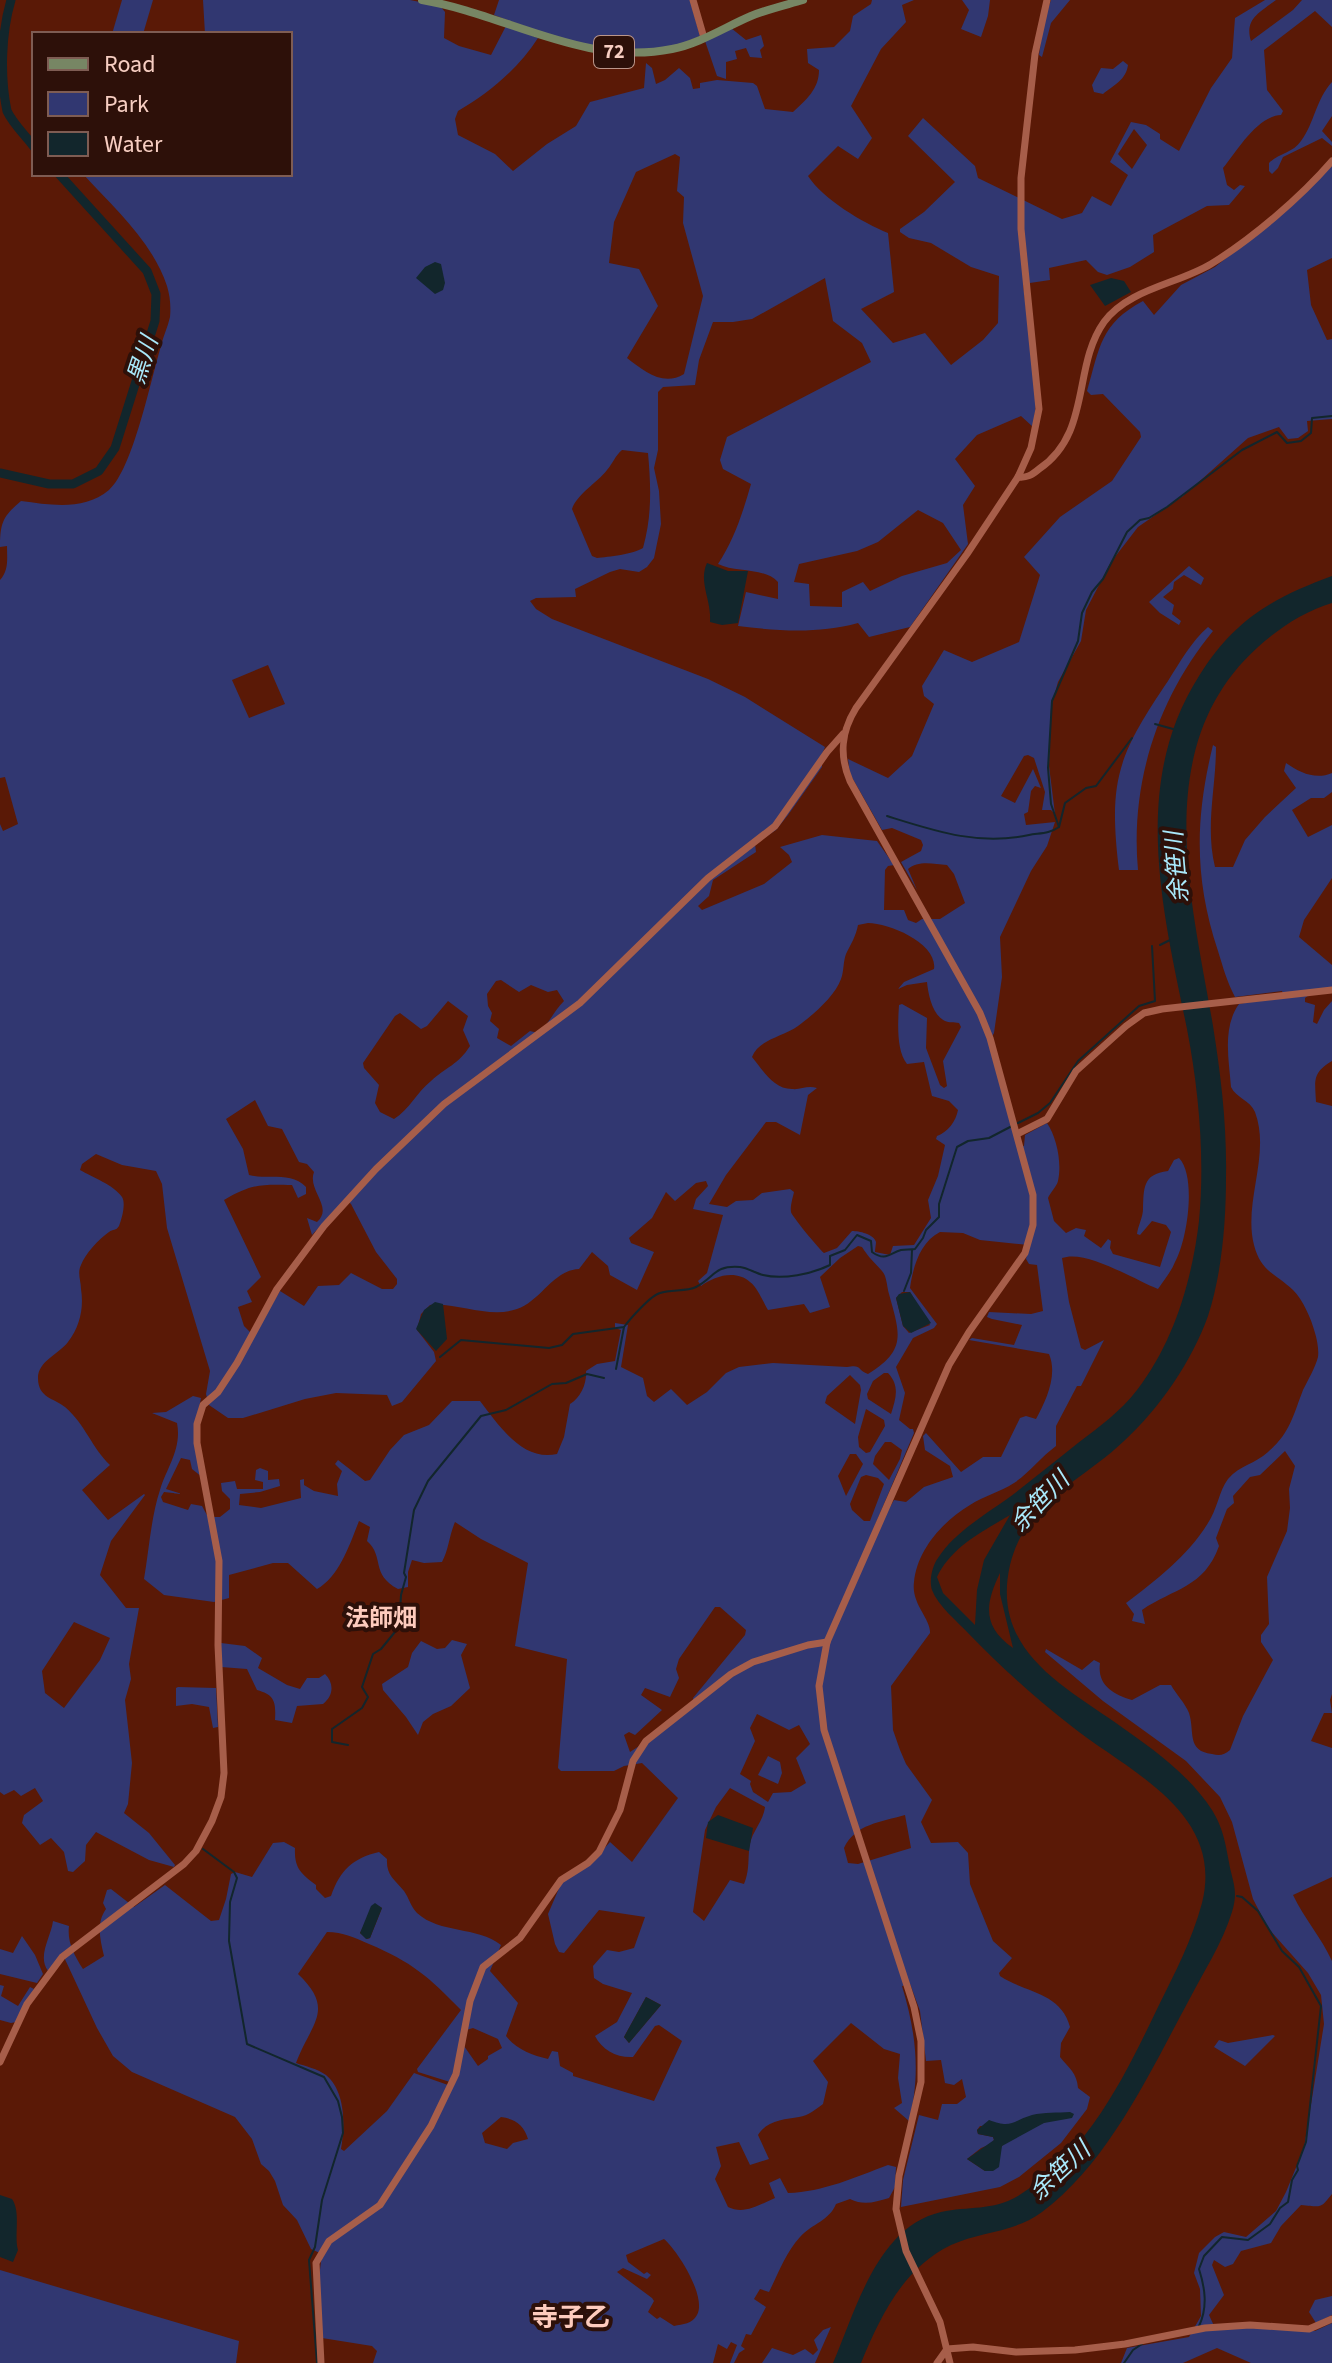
<svg xmlns="http://www.w3.org/2000/svg" width="1332" height="2363" viewBox="0 0 1332 2363" font-family="'Source Sans 3','Noto Sans JP',sans-serif">
<style>
.green{fill:#313771;fill-rule:evenodd}
.water{fill:#12262c;fill-rule:evenodd}
.lines{fill:none;stroke-linecap:round;stroke-linejoin:round}
.stream{stroke:#12262c;stroke-width:2}
.river{stroke:#12262c;stroke-width:9}
.tertiary{stroke:#a75e4a;stroke-width:7}
.primary{stroke:#778664;stroke-width:8}
.labels{text-anchor:middle;dominant-baseline:central;stroke-width:8;stroke-linejoin:round;paint-order:stroke}
.shield{fill:#2d1009;stroke:#ba958a;stroke-width:2}
.shield-label{font-size:20px;font-weight:bold;fill:#f7cec2}
.water-label{font-size:24px;font-style:italic;fill:#a9e9fb;stroke:#2d1009}
.neighbourhood-label{font-size:24px;font-weight:bold;fill:#fdcbbd;stroke:#2d1009}
.quarter-label{font-size:26px;font-weight:bold;fill:#fdcbbd;stroke:#2d1009}
</style>
<rect width="100%" height="100%" fill="#5a1906"/>
<g class="green">
<polygon points="122,0 153,0 143,34 112,34"/>
<path d="M203 0H410L440 6 445 12 444 38 459 46 491 55 506 26 538 38C518 69 489 93 458 111L455 119 458 135 495 154 513 171 547 144 576 126 590 102 644 88 646 63 652 68 656 84 665 80 679 68 690 78 693 89 700 88V83L717 80 753 83 757 86 765 109 793 112C806 100 819 89 819 70L808 63 807 49 834 47 850 31 853 16 871 4 872 0H914L902 5 906 22 881 49 851 106 872 138 858 159 838 146 808 176C823 199 863 223 888 233L894 292 861 309 893 343 925 333 951 365 983 340 998 323 999 276 971 267 931 243 909 238 900 232V229L924 212 955 182 908 136 923 118 975 166 978 178 1062 219 1082 213 1092 196 1111 206 1128 175 1110 162 1131 122 1146 125 1160 134V139L1179 151 1211 88 1232 58 1235 18 1265 0H1276C1260 12 1244 19 1251 41L1293 10 1302 0H1332V27L1315 11 1264 50 1267 90 1283 111 1281 115C1257 116 1237 151 1223 168L1227 185 1234 190 1240 185 1245 186 1229 205 1207 206 1153 235 1154 252 1130 267 1107 275 1098 272 1086 260 1049 268 1050 280 1023 284 1037 397 1033 427 1021 416 977 435 955 459 975 486 963 505 968 544 910 627 869 637 858 623C818 634 778 631 738 626L746 592 778 599V582C764 567 736 573 718 564 734 540 743 512 751 484L723 469 720 460 727 437 871 362 862 343 833 321 825 278 752 319 733 322H713L699 360 695 385 663 387 658 392V450L654 468 659 491 661 524 654 558 647 567 639 572 620 569 610 572 575 589 576 597 536 598 530 601 536 609 552 619 708 679 745 697 825 747 822 754V767L788 815 776 830 755 844 756 852 713 880 709 896 698 906 702 910 764 884 792 862 789 855 780 847 822 835 877 841 894 865 888 866 885 870 884 910H904L908 920 916 923 922 919H940L965 903 954 874 947 865C934 864 918 860 908 869L917 890 901 862 921 851 923 845 921 840 892 828 882 830 850 774 848 759 888 778 912 756 934 704 924 696 922 686 944 650 972 662 1019 642 1040 575 1024 557 1060 517 1112 481 1141 437 1140 432 1103 394 1091 395 1087 391C1100 347 1100 324 1143 301L1154 315 1181 285 1215 267 1279 216 1332 166V258L1307 270 1311 305 1327 340 1332 339V419L1307 421 1308 431 1298 438 1288 439 1279 427 1248 438 1183 496 1138 527 1111 562 1086 610 1081 641 1058 682 1051 707 1049 766 1055 814 1051 810H1042L1045 792 1034 758 1028 755 1024 756 1001 796 1015 803 1033 769 1041 788 1035 786 1031 791 1028 812 1024 814 1026 825 1055 822 1047 846 1031 871 1000 937 1002 977 994 1033 989 1042 1018 1147 1024 1146 1025 1135 1047 1123C1057 1138 1062 1163 1058 1181 1057 1186 1050 1193 1048 1198L1054 1221 1066 1233 1076 1228 1086 1230 1084 1236 1101 1248 1108 1239 1111 1241 1110 1248 1113 1254 1160 1267 1171 1232 1166 1225 1152 1221 1140 1235 1137 1234C1138 1226 1143 1217 1143 1209 1144 1189 1142 1174 1168 1171L1174 1160 1179 1158C1197 1177 1187 1241 1175 1262 1171 1272 1164 1280 1158 1289 1135 1280 1086 1249 1062 1258L1069 1302 1081 1348 1085 1350 1104 1340 1081 1386H1077L1056 1426V1446C1041 1457 1029 1473 1014 1483 1000 1492 984 1496 970 1505 943 1521 917 1550 914 1582 911 1604 931 1619 930 1633L891 1686 893 1730 900 1750 906 1764 932 1800 921 1822 931 1843 958 1842 968 1853 970 1884 993 1941 1012 1958 999 1973 1000 1976C1025 1993 1061 1992 1070 2027L1061 2043 1060 2057C1069 2068 1077 2073 1078 2088L1090 2097 1087 2109 1061 2143 1019 2177 1000 2187 901 2207 903 2180 919 2115 938 2120 942 2104H957L966 2097 962 2079 954 2085 945 2083 941 2060 926 2061 920 2011 910 1984 902 1986C916 2032 921 2074 909 2121L894 2108 902 2103 898 2078 900 2054 884 2049 851 2023 813 2061 828 2082 823 2104C816 2109 808 2116 799 2117 785 2119 766 2121 758 2135L769 2159 750 2165 739 2142 716 2147 721 2166 715 2179 728 2207C744 2215 759 2205 775 2198L769 2183 780 2178 788 2193C823 2192 856 2177 888 2165L896 2167 895 2187 889 2198C875 2202 864 2206 850 2199L836 2204C829 2221 813 2223 800 2237 786 2252 778 2274 769 2292L760 2289 754 2299 766 2307 751 2335 746 2334 741 2346 745 2349 739 2353 734 2363H730L737 2345 731 2342 727 2349 718 2344 713 2363H373L377 2351 372 2346 322 2338 318 2285 322 2254 311 2249 297 2220 283 2205 275 2181 269 2171 261 2164 252 2139 235 2117 132 2072 113 2056 97 2028 63 1955 48 1971C37 1956 51 1937 53 1921L69 1926C67 1942 74 1955 83 1969L104 1956C100 1939 96 1923 106 1909L103 1903 107 1890 111 1889 134 1907 165 1885 211 1921 219 1920 226 1899 231 1874 235 1872 252 1877 273 1843 284 1842 295 1848C294 1868 301 1874 316 1885V1889L325 1898 331 1896C340 1870 353 1858 379 1852L387 1859C386 1875 394 1879 404 1891 409 1898 411 1907 417 1913 440 1934 477 1926 501 1945L490 1971 518 2003 506 2036C516 2049 532 2055 548 2059L552 2051 558 2052 560 2066 573 2073V2076L654 2101 682 2041 659 2025 655 2026 633 2057C617 2058 602 2050 595 2036L617 2022 632 1993 603 1984 594 1978 593 1966 607 1950 619 1952 634 1948 645 1917 599 1910 564 1953 559 1952 555 1944 548 1914 560 1886 564 1880 594 1860 610 1842 632 1862 678 1798 642 1763 624 1766 614 1771H561L558 1768 567 1659 515 1646 528 1563 481 1539 455 1522C449 1536 449 1549 442 1562L424 1563 412 1560 408 1572V1587L398 1589C370 1574 385 1557 367 1541L370 1527 359 1521C350 1544 339 1577 317 1589L288 1563H273L229 1575V1598L214 1602 164 1595 144 1579C149 1550 151 1517 160 1490 167 1467 182 1449 177 1423L152 1413 166 1412 193 1396 201 1398 194 1433 202 1477 192 1469 190 1460 181 1458 166 1489 182 1494 164 1492 161 1497 163 1502 188 1510 191 1504 202 1506 208 1517H220L230 1509V1499L222 1491 221 1483 235 1481 237 1489H263V1482L255 1480 256 1470 260 1468 268 1471V1480L279 1479 280 1486 260 1492 240 1494 239 1505 261 1508 301 1498 300 1480 304 1479V1485L314 1491 338 1496 337 1484 342 1471 335 1464 338 1460 365 1481 370 1480 390 1450 404 1435 429 1425 452 1401H480C498 1424 522 1462 557 1454L564 1437 570 1404C581 1397 587 1383 586 1371L597 1364 615 1361 621 1330 615 1328V1323L628 1325 621 1367 643 1378 647 1396 654 1402 671 1389 687 1405 707 1392 726 1373 739 1367 773 1363 847 1367C862 1364 857 1370 868 1374 907 1350 900 1334 889 1294 887 1288 887 1276 882 1271 875 1263 868 1257 862 1247L858 1246 840 1258 820 1277 830 1307 810 1313 804 1304 768 1310C763 1302 758 1288 750 1282 736 1269 714 1276 701 1286L698 1281 707 1273 723 1215 693 1209 696 1199 708 1186 706 1181 696 1183 675 1201 666 1192 652 1218 629 1238 631 1243 654 1252 637 1290 610 1275 608 1266 592 1252 579 1269C553 1270 541 1301 517 1309 489 1319 458 1302 430 1305L421 1314 417 1330 434 1352 436 1361 402 1402 392 1406 387 1395 336 1393 305 1399 243 1418H228L209 1405 206 1394 210 1371 167 1228 162 1184 156 1171 122 1165 96 1154 82 1164 80 1170C92 1177 114 1185 122 1197 126 1203 122 1219 119 1226 116 1231 113 1229 109 1232 99 1239 85 1254 81 1265 77 1273 81 1281 81 1289 84 1308 80 1326 68 1342 59 1354 38 1361 38 1378 38 1398 54 1398 65 1407 85 1424 92 1448 110 1465L82 1490 108 1520 144 1494 145 1495 111 1541 100 1575 126 1608H139L129 1664 131 1679 125 1700 132 1763 128 1804 124 1813 149 1833 175 1865 174 1867 149 1860 96 1832 86 1845 85 1861 73 1872 68 1871 64 1852 51 1838 40 1845 22 1823 24 1815 43 1801 35 1788 21 1796 14 1790 4 1795 0 1792V824L3 831 18 824 5 777 0 778V580C9 570 7 559 7 546L0 547C0 523 3 516 21 501 51 505 84 511 109 490 133 469 151 379 161 346 163 336 168 327 170 317 171 306 170 296 167 286 152 241 114 208 83 174H290V34H205ZM1134 129 1147 145 1132 169 1118 154ZM675 154 680 157 677 191 684 197 683 223 703 296 684 374C663 387 644 371 627 358L658 306 639 269 609 263 614 222 636 172ZM622 450 648 453C651 487 652 516 643 548 634 554 608 557 597 558L592 556 572 509C577 494 597 483 607 470 613 463 615 456 622 450ZM918 510 943 523 961 550 947 563 902 576 870 591 863 582 842 592V607L810 606 809 584 794 582 799 564 857 551 878 542ZM268 665 285 704 249 718 232 680ZM868 923C890 923 938 944 934 969L904 982 898 989 907 985 927 982C928 993 932 1015 945 1021 949 1023 954 1022 959 1023L961 1027 943 1061 947 1086 944 1088 940 1085 926 1048 927 1018 902 1004 899 1005C898 1022 896 1050 907 1064L924 1062 932 1096 949 1101 958 1110C956 1121 948 1132 937 1136L936 1139 945 1145 938 1176 928 1200 931 1218 914 1245 893 1246 890 1255 875 1252C875 1248 876 1245 876 1242 874 1234 859 1231 852 1231L837 1248 824 1253C819 1249 791 1215 791 1212 790 1206 793 1197 794 1192L790 1189 762 1193 753 1200 736 1201 727 1207 709 1204 726 1175 766 1122H776L800 1135 808 1095 817 1088C807 1085 801 1090 792 1089 773 1089 763 1070 752 1057 759 1039 783 1037 798 1026 813 1015 835 996 841 979 844 971 843 962 846 954 851 944 856 936 858 925ZM501 980 519 992 531 985 548 992 557 990 564 1001C553 1012 550 1023 538 1033L530 1031 511 1046 497 1038 499 1029 490 1021 492 1013 488 1006 487 994 496 981ZM448 1001 468 1016 463 1030 470 1046C458 1065 446 1067 431 1081 417 1092 409 1110 394 1119L380 1112 375 1103 379 1085 364 1068 363 1063 395 1016 400 1013 421 1029 427 1026ZM255 1100 268 1126 282 1129 299 1162 307 1164 314 1172C307 1190 334 1207 317 1222L307 1218 312 1235 346 1199 351 1204 376 1252 397 1279V1284L393 1289H382L351 1273 339 1285 318 1286 304 1306 280 1291 256 1331 250 1332 244 1326 238 1307 252 1302 247 1291 261 1277 224 1200C251 1184 262 1184 292 1185L298 1198 306 1194V1187C291 1171 268 1180 249 1175L243 1149 226 1119ZM940 1232 963 1233 980 1240 1029 1245 1026 1259 1029 1264 1037 1265 1043 1311 1031 1314 989 1312 987 1317 992 1319 1022 1325 1014 1345 972 1338 969 1340 1049 1354C1058 1375 1046 1401 1036 1419L1026 1416 1020 1418 1001 1457H983L961 1472 926 1433 923 1436 925 1450 950 1466 953 1477 924 1487 906 1502 894 1500 882 1521 875 1525 914 1433 913 1429H910L899 1420 905 1393 896 1367 913 1338 934 1328 937 1324 910 1288C913 1267 920 1242 940 1232ZM902 1292H910L930 1325 909 1333 903 1326 896 1298ZM884 1373H888C900 1386 896 1398 891 1414L868 1399 867 1394 873 1381ZM850 1375 860 1385 861 1390 855 1424 825 1403 827 1396ZM866 1409 884 1420 885 1426 870 1452 866 1453 859 1447 858 1437ZM885 1442H891L902 1450 900 1459 889 1480 873 1464 875 1456ZM850 1454H856L863 1464 846 1496 838 1476ZM866 1475 878 1478 884 1484 870 1521H864L852 1510 850 1504 861 1477ZM715 1607H720L746 1630 745 1635 693 1698 694 1704 667 1728 630 1752 624 1735 629 1732 635 1735 662 1710 641 1695 645 1688 670 1697 679 1678 676 1669 679 1659ZM74 1622 110 1638 100 1660 64 1708 45 1693 42 1671ZM757 1714 789 1730 799 1725 810 1744 796 1758 806 1783 791 1792 773 1793 768 1802 753 1792 750 1784 751 1781 740 1774 755 1741 750 1728ZM730 1788 765 1807C763 1823 749 1834 749 1851 748 1864 749 1871 744 1884L730 1880 704 1921 693 1912 705 1830 716 1807ZM905 1815 911 1848 858 1864 848 1863 844 1848C855 1824 881 1822 905 1815ZM375 1904 382 1908 370 1938 367 1939 360 1933ZM327 1932C343 1932 355 1938 369 1944 412 1962 429 1977 461 2010L417 2069 418 2072 450 2082 457 2061 463 2031 473 2028 498 2039 502 2048 488 2056V2059L478 2066 464 2046 454 2083 448 2085 414 2073 387 2111 344 2151 341 2149C345 2126 346 2092 326 2075 318 2069 305 2066 296 2063 311 2023 336 2010 298 1974ZM646 1997 661 2005 629 2043 624 2037ZM1062 2114V2117C1047 2121 1011 2133 1002 2146 997 2152 995 2164 993 2171H985L967 2159 981 2148 991 2144 994 2140 993 2137 978 2134 977 2130 980 2126 1013 2128 1026 2120ZM501 2117C515 2119 524 2125 528 2139L513 2143 507 2149 485 2143 482 2133ZM664 2239C678 2251 707 2297 697 2315 692 2324 683 2324 674 2326L660 2317 657 2319 648 2312 654 2301 652 2298 617 2272 623 2268 647 2279 651 2275 647 2272 644 2274 628 2262 626 2255Z"/>
<path d="M499 0H690L700 36C689 40 677 47 665 49 612 59 543 34 494 15Z"/>
<polygon points="962,0 990,0 988,16 981,37 961,29 969,10"/>
<polygon points="1051,0 1070,0 1051,23 1042,57 1039,55 1044,21"/>
<polygon points="731,28 746,40 761,35 764,46 760,50 762,58 750,57 746,48 735,51 737,59 726,62 726,79 717,76 705,41"/>
<path d="M1123 61 1128 65C1126 80 1114 85 1103 94L1094 92 1092 85 1101 68 1113 69Z"/>
<path d="M1332 82V116L1322 131 1332 142V146L1322 138 1283 157 1278 168 1272 174 1269 171V163C1279 153 1293 153 1301 141 1315 122 1316 99 1332 82Z"/>
<polygon points="1189,566 1204,578 1201,585 1184,575 1174,582 1173,589 1163,597 1174,605 1172,614 1181,621 1179,625 1160,613 1149,602"/>
<path d="M1208 627 1213 631C1158 698 1130 783 1138 870H1119C1108 780 1118 755 1168 681 1180 662 1191 642 1208 627Z"/>
<path d="M1213 745 1216 747C1216 788 1205 826 1215 867H1233L1245 840 1265 817 1296 788 1284 771 1286 763C1300 773 1316 780 1332 773V792L1324 798H1311L1292 810 1308 837 1332 825V878L1304 920 1299 937 1332 965V988L1316 990 1305 998V1002L1315 1005 1313 1022 1317 1024 1324 1010 1332 1001V1061C1312 1073 1315 1080 1316 1102L1332 1106V1694L1330 1700 1332 1713H1324L1311 1741 1332 1748V1877L1293 1895C1304 1918 1321 1937 1332 1961V2194C1320 2209 1322 2207 1301 2205L1281 2226 1271 2243 1241 2251 1233 2264 1225 2267 1214 2260 1212 2265 1224 2295 1209 2315 1215 2328H1278L1315 2331 1332 2323V2363H1251L1217 2348 1183 2363H1121L1127 2348 1189 2337 1201 2316 1200 2289 1194 2273 1199 2253 1215 2237 1224 2232 1246 2237 1276 2211 1286 2192 1304 2148 1324 2024 1321 1995 1308 1973 1268 1928 1253 1899 1232 1822 1220 1797 1186 1761 1103 1701 1045 1652 1046 1649 1082 1670 1094 1660 1100 1663C1097 1685 1113 1694 1132 1700L1160 1685H1171C1176 1694 1185 1703 1189 1713 1195 1731 1186 1751 1212 1754 1220 1756 1224 1755 1230 1750L1243 1716 1273 1660 1261 1642V1635L1269 1624 1267 1577 1287 1531 1290 1508 1289 1489 1295 1466 1285 1451 1260 1475 1250 1477 1233 1496 1234 1503 1227 1509 1216 1538 1219 1546C1204 1588 1174 1588 1142 1610L1145 1624 1132 1621 1134 1614 1126 1603C1155 1581 1188 1556 1208 1523 1217 1510 1219 1491 1228 1479 1240 1465 1255 1464 1268 1452 1290 1433 1293 1416 1303 1390 1308 1380 1315 1368 1318 1357 1319 1350 1317 1339 1315 1333 1311 1318 1303 1300 1293 1290 1275 1273 1261 1272 1254 1245 1243 1202 1271 1155 1255 1112 1250 1100 1236 1098 1231 1087 1229 1060 1222 1028 1239 1004L1284 996 1282 991 1235 997C1227 982 1223 967 1218 951 1194 879 1195 818 1213 745Z"/>
<polygon points="452,1640 467,1644 461,1655 470,1688 451,1706 433,1714 423,1722 418,1735 406,1717 383,1690 382,1684 408,1667 412,1653 421,1641 437,1649 445,1648"/>
<path d="M221 1643 245 1646 262 1658 258 1668 287 1685 300 1689 307 1678H319L325 1674C334 1683 334 1695 323 1704L297 1706 292 1723 275 1720C276 1702 275 1695 257 1690L247 1669 221 1667Z"/>
<polygon points="178,1687 216,1688 218,1727 213,1728 209,1707 192,1704 176,1706 176,1688"/>
<polygon points="768,1756 780,1762 782,1773 778,1784 758,1775"/>
<polygon points="22,1936 35,1955 43,1974 37,1983 0,1974 0,1949 13,1953"/>
<polygon points="0,1985 4,1986 1,1996 18,2006 30,1987 34,1989 16,2022 11,2023 0,2020"/>
<polygon points="1273,2035 1275,2036 1245,2066 1214,2047 1219,2040 1228,2043"/>
<polygon points="0,2270 239,2341 236,2363 0,2363"/>
<polygon points="1332,2296 1332,2315 1316,2323 1309,2312 1315,2300"/>
<polygon points="831,2327 815,2363 762,2363 772,2348 793,2355 805,2349 813,2355 818,2350 814,2340 823,2330"/>
</g>
<g class="water">
<polygon points="435,262 441,264 445,283 443,290 435,294 416,278 425,267"/>
<polygon points="1111,278 1124,281 1131,292 1105,306 1090,285"/>
<path d="M707 563 728 571H748L738 623 722 625 710 622C712 601 698 582 707 563Z"/>
<path d="M1332 576V603C1305 611 1279 628 1258 647 1148 746 1192 900 1213 1026 1221 1076 1227 1126 1226 1177 1226 1222 1222 1273 1208 1316 1192 1361 1159 1409 1124 1441 1080 1483 1026 1500 1010 1565 991 1648 1060 1684 1116 1723 1150 1747 1189 1774 1212 1810 1225 1831 1226 1849 1231 1872 1235 1888 1237 1895 1232 1912 1222 1944 1204 1971 1189 2000 1150 2072 1109 2162 1042 2212 1014 2233 981 2231 951 2245 903 2268 880 2317 861 2363H833C856 2310 877 2227 941 2212 968 2206 993 2211 1018 2196 1088 2153 1124 2078 1158 2007 1175 1973 1192 1940 1202 1903 1225 1811 1127 1771 1070 1725 1034 1697 1000 1666 969 1634 957 1621 938 1606 932 1590 929 1581 932 1566 938 1558 954 1533 983 1516 1007 1499 1031 1481 1054 1462 1078 1443 1099 1427 1121 1411 1137 1390 1174 1342 1192 1280 1199 1221 1205 1158 1199 1091 1187 1029 1163 911 1130 784 1199 676 1234 620 1272 598 1332 576ZM1010 1515 984 1560 977 1590 975 1625 943 1593 937 1577C952 1546 982 1532 1010 1515ZM1000 1573V1594L1013 1648C982 1626 985 1604 1000 1573Z"/>
<polygon points="910,1292 931,1323 911,1333 903,1326 896,1298 899,1294"/>
<polygon points="435,1302 443,1304 447,1339 436,1351 416,1329 424,1310"/>
<polygon points="718,1815 753,1828 749,1851 706,1838 708,1822"/>
<polygon points="375,1903 382,1908 370,1938 366,1939 360,1933 371,1906"/>
<polygon points="646,1997 661,2005 629,2043 624,2037"/>
<path d="M1070 2112 1074 2114 1072 2118 1044 2123 1002 2146 999 2167 993 2171H985L967 2159 994 2140 993 2137 978 2134 977 2130 989 2120C1012 2129 1012 2121 1032 2115 1044 2112 1058 2113 1070 2112Z"/>
<path d="M0 2195 12 2199C21 2212 14 2235 18 2250L13 2262 0 2257Z"/>
</g>
<g class="lines">
<g class="stream">
<polyline points="1155,724 1173,729"/>
<path d="M887 816C935 831 978 846 1029 835 1040 833 1049 834 1059 827L1065 803 1086 788 1096 786 1132 738"/>
<polyline points="1059,827 1051,804 1048,768 1052,701 1078,641 1082,613 1092,592 1103,579 1127,532 1140,520 1149,518 1167,507 1242,450 1277,432 1287,443 1301,441 1311,433 1312,418 1332,416"/>
<polyline points="1160,945 1170,940"/>
<polyline points="1018,1123 1038,1113 1050,1103 1078,1061 1139,1006 1155,1001 1152,946"/>
<polyline points="904,1291 911,1273 912,1250"/>
<path d="M440 1357 461 1340 549 1348 562 1345 573 1334 624 1327C630 1319 651 1295 660 1293 671 1289 686 1292 696 1287 715 1277 714 1265 740 1267 748 1268 755 1273 763 1275 783 1280 812 1274 830 1265V1256L845 1250 857 1235 871 1241 872 1252C886 1262 890 1253 901 1250 906 1249 910 1250 915 1249L923 1238 926 1230 939 1217V1204L957 1147 968 1141 989 1138 1012 1126"/>
<polyline points="616,1369 624,1327"/>
<polyline points="348,1745 332,1742 332,1729 362,1708 368,1697 362,1687 373,1654 381,1649 399,1627 401,1595 406,1577 404,1573 414,1510 428,1481 481,1416 506,1410 552,1384 566,1383 587,1374 604,1378"/>
<polyline points="203,1849 234,1872 237,1878 230,1902 229,1941 247,2044 324,2077 338,2101 342,2117 343,2133 322,2200 315,2247 309,2260 317,2363"/>
<path d="M1199 2326C1208 2307 1205 2288 1199 2269L1204 2256 1222 2237 1248 2240 1270 2224 1280 2208 1288 2202 1292 2180 1298 2170 1297 2166 1306 2142 1321 2006 1299 1967 1282 1951 1258 1911 1242 1897 1237 1896"/>
<polyline points="1124,2363 1133,2350 1142,2344"/>
</g>
<g class="river">
<path d="M11 0C1 34 0 77 7 111 13 124 26 136 34 147"/>
<polyline points="0,473 49,484 73,484 99,471 115,448 155,321 156,294 147,271 59,174"/>
</g>
<g class="tertiary">
<polyline points="693,0 704,38"/>
<path d="M1018 477C1027 478 1032 475 1039 469 1092 433 1072 367 1104 322 1128 289 1178 284 1211 264 1252 239 1301 197 1332 161"/>
<polyline points="1017,1134 1047,1119 1076,1071 1126,1026 1144,1013 1162,1009 1332,990"/>
<polyline points="0,2062 27,2004 62,1957 184,1864 196,1851 212,1821 221,1797 224,1773 218,1645 219,1561 197,1443 197,1424 203,1405 218,1392 237,1363 277,1289 324,1226 376,1169 444,1104 580,1003 708,878 775,826 827,752 843,734"/>
<polyline points="321,2363 316,2263 329,2241 380,2205 431,2126 456,2074 470,2001 483,1967 520,1938 561,1880 588,1863 599,1852 620,1810 633,1761 646,1741 731,1674 753,1662 808,1645 827,1642"/>
<polyline points="937,2363 947,2349 973,2347 1016,2352 1075,2350 1125,2344 1205,2328 1250,2325 1309,2329 1332,2319"/>
<path d="M950 2363 940 2322 906 2251 896 2209 899 2176 921 2082V2041L914 2007 824 1730 819 1686 827 1642 949 1365 969 1332 1025 1253 1033 1225V1195L990 1038 980 1013 850 781C839 755 841 732 856 708L967 554 1018 477 1031 448 1039 409 1021 229V178L1035 54 1047 0"/>
</g>
<path class="primary" d="M422 0C506 14 584 67 672 49 699 44 725 27 751 16 768 9 786 5 803 0"/>
</g>
<g class="labels">
<rect class="shield" x="594" y="36" width="40" height="32" rx="6"/>
<g class="shield-label">
<text x="614" y="52">72</text>
</g>
<g class="water-label">
<text transform="translate(143 360) rotate(-72)">黒川</text>
<text transform="translate(1177 867) rotate(-95)">余笹川</text>
<text transform="translate(1040 1502) rotate(-46)">余笹川</text>
<text transform="translate(1060 2171) rotate(-43)">余笹川</text>
</g>
<g class="neighbourhood-label">
<text x="381" y="1618">法師畑</text>
</g>
<g class="quarter-label">
<text x="571" y="2317">寺子乙</text>
</g>
</g>
<rect x="32" y="32" width="260" height="144" fill="#2d1009" stroke="#7e5c53" stroke-width="2"/>
<rect x="48" y="58" width="40" height="12" fill="#778664" stroke="#7e5c53" stroke-width="2"/>
<text x="104" y="72" font-size="24" fill="#f7cec2">Road</text>
<rect x="48" y="92" width="40" height="24" fill="#313771" stroke="#7e5c53" stroke-width="2"/>
<text x="104" y="112" font-size="24" fill="#f7cec2">Park</text>
<rect x="48" y="132" width="40" height="24" fill="#12262c" stroke="#7e5c53" stroke-width="2"/>
<text x="104" y="152" font-size="24" fill="#f7cec2">Water</text>
</svg>
